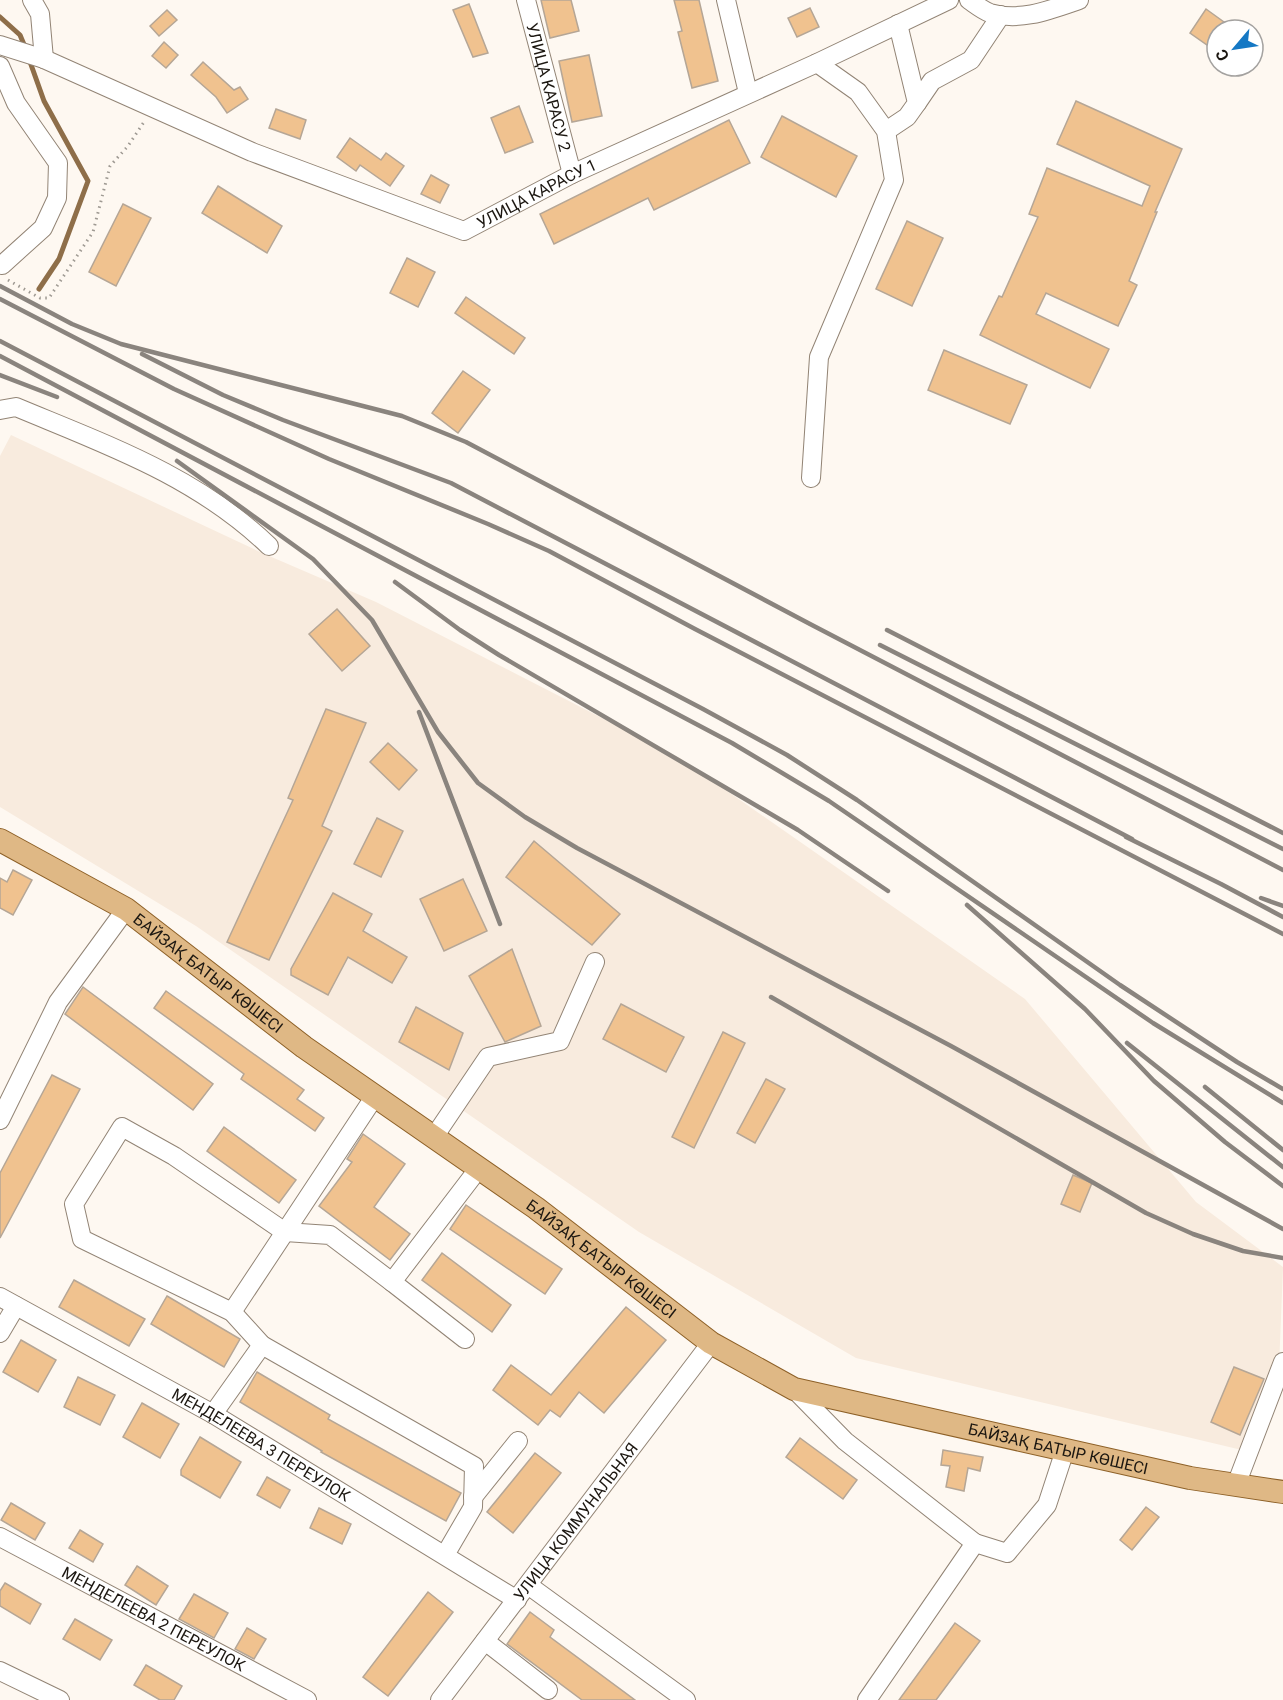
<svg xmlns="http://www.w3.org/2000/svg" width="1283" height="1700" viewBox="0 0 1283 1700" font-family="Roboto,sans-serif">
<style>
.built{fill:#f8ebde}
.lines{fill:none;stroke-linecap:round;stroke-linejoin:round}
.stream{stroke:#8e6e49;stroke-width:5}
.building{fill:#f0c28f;stroke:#b5a696;stroke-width:1.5}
.minor-casing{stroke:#928475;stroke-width:20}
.major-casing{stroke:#8d6027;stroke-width:24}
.path{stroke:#9e9992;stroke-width:3;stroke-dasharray:1.5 4.5;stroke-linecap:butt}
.minor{stroke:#fff;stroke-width:18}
.major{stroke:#dfb885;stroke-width:22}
.rail{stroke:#8a847e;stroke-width:4.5}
.labels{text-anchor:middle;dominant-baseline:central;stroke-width:5;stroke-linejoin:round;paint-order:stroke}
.street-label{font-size:16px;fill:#1c1711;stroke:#fff}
</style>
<rect width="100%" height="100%" fill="#fef8f1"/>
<polygon class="built" points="11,435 260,552 376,602 680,758 1025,999 1196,1202 1283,1267 1279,1368 1246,1451 856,1358 639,1232 196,926 0,807 0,456"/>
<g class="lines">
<g class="stream">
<polyline points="0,17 20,35 25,47"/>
<polyline points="29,59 44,101 88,181 59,259 39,289"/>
</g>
</g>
<g class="building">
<polygon points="541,0 571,0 579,31 550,38"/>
<polygon points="674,0 699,0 718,81 692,88 678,32 682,31"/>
<polygon points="469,4 488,53 473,57 453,10"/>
<polygon points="810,8 819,27 797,37 788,18"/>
<polygon points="1206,9 1235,30 1217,30 1217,52 1190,33"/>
<polygon points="167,10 177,20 159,36 150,26"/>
<polygon points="164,42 178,55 166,68 152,56"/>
<polygon points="589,55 602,116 572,122 559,61"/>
<polygon points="203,62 234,90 240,87 248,99 227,113 216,97 191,75"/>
<polygon points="1076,101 1182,149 1155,212 1157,212 1129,281 1137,285 1118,326 1046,293 1036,314 1109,349 1090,388 980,335 999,296 1002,297 1038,217 1029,214 1047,168 1142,206 1150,186 1057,144"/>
<polygon points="519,106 533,142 505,153 491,118"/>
<polygon points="276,109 306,120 300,139 269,128"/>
<polygon points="782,116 857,156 836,197 761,157"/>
<polygon points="729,120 750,163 654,210 648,198 554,244 540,214"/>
<polygon points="350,138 381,160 386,153 404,166 390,186 360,165 356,171 337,157"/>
<polygon points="431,175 449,185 440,203 421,194"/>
<polygon points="218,186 282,226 267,253 202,213"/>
<polygon points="123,204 151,218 116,286 89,272"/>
<polygon points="907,221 943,238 912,306 876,289"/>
<polygon points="407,258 435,272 418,307 390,293"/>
<polygon points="466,297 525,338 514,354 455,313"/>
<polygon points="944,350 1027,385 1010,424 928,390"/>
<polygon points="463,371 490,390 458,433 432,413"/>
<polygon points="337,609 370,646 342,671 309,634"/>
<polygon points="326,709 366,723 322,826 332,831 269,960 227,942 293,800 288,798"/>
<polygon points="388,743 417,770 399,790 370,762"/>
<polygon points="377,818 403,831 381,877 354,864"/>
<polygon points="534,841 620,914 592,945 506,877"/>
<polygon points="13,870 32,880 13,915 0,908 0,878 7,882"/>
<polygon points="463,879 487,931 444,951 420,899"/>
<polygon points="333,893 372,914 363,931 407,957 392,983 348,957 328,995 291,975 291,969"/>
<polygon points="512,949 541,1026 505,1042 469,976"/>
<polygon points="83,987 213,1084 193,1110 65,1014"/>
<polygon points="166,991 304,1090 297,1099 324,1118 315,1131 241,1079 244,1074 154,1008"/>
<polygon points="621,1004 684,1037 666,1072 603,1039"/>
<polygon points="416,1007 463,1033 449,1070 399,1042"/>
<polygon points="723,1032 745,1043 694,1148 672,1137"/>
<polygon points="52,1075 80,1089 0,1238 0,1173"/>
<polygon points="766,1079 785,1089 755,1143 737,1133"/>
<polygon points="224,1127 296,1180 279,1203 207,1151"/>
<polygon points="363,1134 405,1164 374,1207 410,1234 390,1260 319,1206 352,1162 347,1159"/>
<polygon points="1073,1175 1092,1183 1080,1212 1061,1204"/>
<polygon points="466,1205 562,1269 545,1294 450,1229"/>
<polygon points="442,1253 511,1305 492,1332 422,1280"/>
<polygon points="74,1280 145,1319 129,1346 59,1307"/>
<polygon points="167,1296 240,1339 224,1367 151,1324"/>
<polygon points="626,1307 666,1340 604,1413 579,1392 560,1417 550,1410 538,1425 493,1390 511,1365 551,1395"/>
<polygon points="21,1340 56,1360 38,1392 3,1372"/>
<polygon points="1234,1367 1264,1379 1240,1435 1211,1422"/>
<polygon points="257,1372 330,1415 328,1419 461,1493 446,1521 321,1452 322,1451 240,1402"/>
<polygon points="78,1377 115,1395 100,1425 64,1407"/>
<polygon points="142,1403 179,1424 160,1458 123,1437"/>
<polygon points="200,1437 241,1462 220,1498 181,1475 181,1470"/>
<polygon points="800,1438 857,1480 843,1499 786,1457"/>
<polygon points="943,1450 983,1457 980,1471 968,1468 964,1491 946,1487 950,1466 941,1465"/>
<polygon points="535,1453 561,1473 513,1533 487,1512"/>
<polygon points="267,1477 290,1490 280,1508 257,1495"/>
<polygon points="11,1503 45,1523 35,1540 1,1520"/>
<polygon points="1146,1507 1159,1517 1132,1550 1120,1540"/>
<polygon points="319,1508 351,1524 342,1544 310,1528"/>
<polygon points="80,1530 103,1544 93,1562 69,1548"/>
<polygon points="137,1566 168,1586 156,1605 125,1585"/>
<polygon points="5,1583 41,1604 30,1624 0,1606 0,1591"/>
<polygon points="428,1592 453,1612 388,1696 363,1677"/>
<polygon points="194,1594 228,1613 214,1638 179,1619"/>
<polygon points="530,1612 554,1630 550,1637 635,1700 582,1700 507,1644"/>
<polygon points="75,1619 112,1640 100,1660 63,1639"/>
<polygon points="955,1623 980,1641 936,1700 899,1700"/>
<polygon points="247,1628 266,1639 254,1659 235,1649"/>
<polygon points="146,1665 182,1686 174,1700 160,1700 134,1685"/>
</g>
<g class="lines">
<g class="minor-casing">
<g id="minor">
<polyline points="32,0 40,14 44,59"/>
<path id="s1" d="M526 0 572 174"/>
<polyline points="726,0 748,93"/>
<path d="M969 0C975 4 982 10 990 13 1020 22 1050 10 1079 0"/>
<path id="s2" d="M0 45 44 59 252 152 464 231 572 174 817 63 949 0"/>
<polyline points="0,66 16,103 58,163 57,198 43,228 2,265"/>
<polyline points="917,103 932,81 971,60 1001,15"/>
<polyline points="886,131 907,117 917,103 898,24"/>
<path d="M0 410 16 407C107 445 196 476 269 546"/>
<polyline points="811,478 819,357 894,180 886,131 858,92 817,63"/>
<polyline points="0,1120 58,1002 126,909"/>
<polyline points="434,1137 488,1057 560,1041 595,962"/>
<path id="s3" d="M0 1297 213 1414 517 1600"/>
<polyline points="232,1312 375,1096"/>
<polyline points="0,1333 16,1306"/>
<polyline points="465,1339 392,1282 479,1168"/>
<polyline points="262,1345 474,1466 473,1507 445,1555"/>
<polyline points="794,1389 845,1441 975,1543 867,1700"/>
<polyline points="213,1414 262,1345 232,1312 82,1239 74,1204 122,1127 174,1156 285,1232 330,1235 392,1282"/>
<polyline points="1236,1485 1283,1362"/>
<polyline points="473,1497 518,1441"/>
<path id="s4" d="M0 1537 307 1700"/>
<polyline points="975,1543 1007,1553 1047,1505 1065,1450"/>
<polyline points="528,1585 686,1700"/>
<polyline points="485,1641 548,1690"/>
<polyline points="0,1671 60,1700"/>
<path id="s5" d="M440 1700 711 1343"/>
</g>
</g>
<g class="major-casing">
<g id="major">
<path id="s6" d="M0 840 126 909 304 1047 536 1208 711 1343 794 1389 1190 1478 1283 1492"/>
</g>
</g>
<polyline class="path" points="8,280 40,298 49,298 93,232 110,166 128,146 144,122"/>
<use href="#minor" class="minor"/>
<use href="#major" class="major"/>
<g class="rail">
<polyline points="0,286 72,324 121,344 402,416 466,442 810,624 1283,870"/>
<polyline points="0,299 174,389 329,459 488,524 549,551 695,629 1283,934"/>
<polyline points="0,341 703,709 787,755 857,800 1120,985 1237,1062 1283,1089"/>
<polyline points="142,354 223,395 283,420 451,483 1132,839"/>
<polyline points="0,356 732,743 829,801 1153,1023 1283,1103"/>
<polyline points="0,375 57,397"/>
<polyline points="177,461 313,559 372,620 438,732 478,783 525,817 577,848 951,1046 1283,1229"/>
<polyline points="395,582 460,630 499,655 798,830 888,891"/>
<polyline points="887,630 1283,833"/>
<polyline points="880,645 1283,849"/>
<polyline points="419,712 500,924"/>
<polyline points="1126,837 1221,884 1283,917"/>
<polyline points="1261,898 1283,906"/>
<polyline points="967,905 1085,1009 1154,1081 1225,1142 1283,1186"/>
<polyline points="771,997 1146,1213 1193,1234 1243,1251 1283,1258"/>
<polyline points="1127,1043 1283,1167"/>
<polyline points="1205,1087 1283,1150"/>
</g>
</g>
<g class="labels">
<g class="street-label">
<text stroke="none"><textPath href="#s1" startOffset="90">УЛИЦА КАРАСУ 2</textPath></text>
<text stroke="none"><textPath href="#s2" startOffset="582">УЛИЦА КАРАСУ 1</textPath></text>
<text stroke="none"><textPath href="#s6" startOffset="248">БАЙЗАҚ БАТЫР КӨШЕСІ</textPath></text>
<text stroke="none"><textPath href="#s6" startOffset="734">БАЙЗАҚ БАТЫР КӨШЕСІ</textPath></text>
<text stroke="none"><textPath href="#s3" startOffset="300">МЕНДЕЛЕЕВА 3 ПЕРЕУЛОК</textPath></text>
<text stroke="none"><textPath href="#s6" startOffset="1238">БАЙЗАҚ БАТЫР КӨШЕСІ</textPath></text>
<text stroke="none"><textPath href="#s5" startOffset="224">УЛИЦА КОММУНАЛЬНАЯ</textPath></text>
<text stroke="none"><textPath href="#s4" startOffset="174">МЕНДЕЛЕЕВА 2 ПЕРЕУЛОК</textPath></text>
</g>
</g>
<g transform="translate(1235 48) rotate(241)"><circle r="28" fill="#ffffff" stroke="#a4a2a0" stroke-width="1.5"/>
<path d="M0-4.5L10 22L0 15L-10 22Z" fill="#1578c4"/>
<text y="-9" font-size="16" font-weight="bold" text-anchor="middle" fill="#1c1711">С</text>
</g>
</svg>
